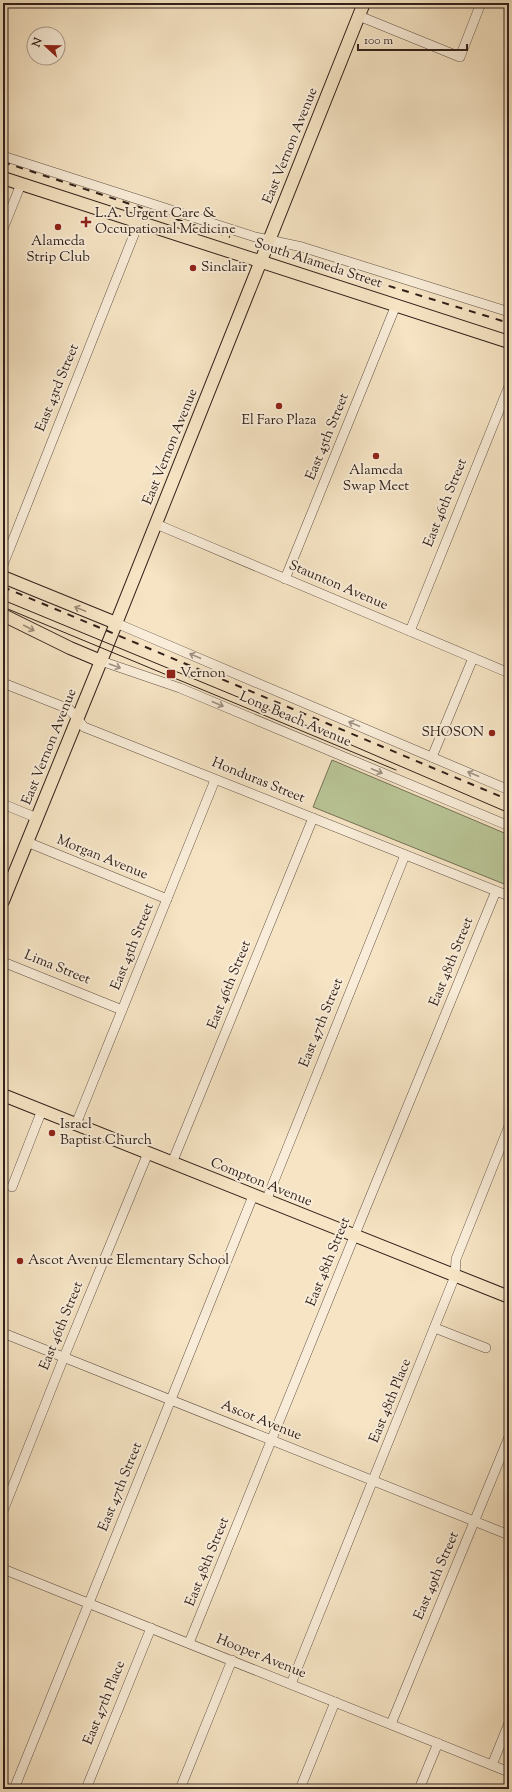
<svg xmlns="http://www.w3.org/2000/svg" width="512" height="1792" viewBox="0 0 512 1792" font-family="'Sorts Mill Goudy',serif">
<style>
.green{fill:#b9c596;stroke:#757258}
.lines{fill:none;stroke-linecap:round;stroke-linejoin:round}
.minor-casing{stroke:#625144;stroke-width:10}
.major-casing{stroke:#31201a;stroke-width:14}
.minor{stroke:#f9edd9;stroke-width:9}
.major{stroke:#f6e4c4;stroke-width:12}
.tram{stroke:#31201a;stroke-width:1}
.rail{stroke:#31201a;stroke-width:2;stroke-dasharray:7 7;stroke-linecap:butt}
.oneway{stroke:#9d8c78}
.oneway2{stroke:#9f9183}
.poi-dot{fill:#8f2418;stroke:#f9edd9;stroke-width:1.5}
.labels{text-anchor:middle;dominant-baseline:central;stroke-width:4;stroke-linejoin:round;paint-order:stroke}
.street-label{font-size:14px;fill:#31201a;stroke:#f9edd9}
.poi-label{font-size:14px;fill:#31201a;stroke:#f9edd9;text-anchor:start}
</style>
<rect width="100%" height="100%" fill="#f6e4c4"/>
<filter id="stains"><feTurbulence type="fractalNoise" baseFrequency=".005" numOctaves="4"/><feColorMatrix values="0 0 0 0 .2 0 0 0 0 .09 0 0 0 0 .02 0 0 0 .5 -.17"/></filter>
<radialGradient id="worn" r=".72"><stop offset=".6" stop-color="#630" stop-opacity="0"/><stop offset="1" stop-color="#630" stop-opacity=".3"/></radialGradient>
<polygon class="green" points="332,760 509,835 509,886 313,807"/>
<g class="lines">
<g class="minor-casing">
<g id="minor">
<polyline points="359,16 460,57 481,3"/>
<polyline points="3,156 255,237 302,247 509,312"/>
<polyline points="3,229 21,184"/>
<polyline points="156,524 509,673"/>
<polyline points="3,565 139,222"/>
<polyline points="285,579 396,305"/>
<polyline points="116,623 509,790"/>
<polyline points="410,631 509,386"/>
<polyline points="101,661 180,688 509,826"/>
<polyline points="3,683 69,709 84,727 509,896"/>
<polyline points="432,757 473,658"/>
<polyline points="3,804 37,818"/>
<polyline points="27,842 167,899"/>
<polyline points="3,962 122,1010"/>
<polyline points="76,1124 215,780"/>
<polyline points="172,1163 313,818"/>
<polyline points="12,1187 42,1110"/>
<polyline points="266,1201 405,855"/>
<polyline points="435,1328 486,1348"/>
<polyline points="3,1333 509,1535"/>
<polyline points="3,1511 64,1357 148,1153"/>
<polyline points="3,1569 509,1772"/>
<polyline points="189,1643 360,1222 496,891"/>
<polyline points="291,1684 455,1276 456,1259 509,1126"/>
<polyline points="391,1724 509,1437"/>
<polyline points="492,1765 509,1723"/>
<polyline points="14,1789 253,1196"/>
<polyline points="86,1789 151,1628"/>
<polyline points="180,1789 232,1660"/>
<polyline points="300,1789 335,1702"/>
<polyline points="419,1789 438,1743"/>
</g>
</g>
<g class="major-casing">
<g id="major">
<polyline points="3,178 509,342"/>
<polyline points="3,577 116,623"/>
<polyline points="3,615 70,648 101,661"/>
<polyline points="3,901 101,661 364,3"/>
<polyline points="3,1095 509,1297"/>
</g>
</g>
<use href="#minor" class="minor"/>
<use href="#major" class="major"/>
<g class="tram">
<polyline points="3,600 291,719 509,813"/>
<polyline points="3,607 396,770"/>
</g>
<g class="rail">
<polyline points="3,162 230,237"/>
<polyline points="295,257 509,323"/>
<polyline points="3,587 509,800"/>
</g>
</g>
<defs><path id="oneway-shaft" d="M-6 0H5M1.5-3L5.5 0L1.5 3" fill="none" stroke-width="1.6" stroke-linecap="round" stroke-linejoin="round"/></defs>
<g class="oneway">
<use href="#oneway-shaft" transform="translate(80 609) rotate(-158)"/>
<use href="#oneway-shaft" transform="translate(29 628) rotate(27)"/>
</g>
<g class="oneway2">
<use href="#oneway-shaft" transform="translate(195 656) rotate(-157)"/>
<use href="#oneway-shaft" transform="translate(115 666) rotate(20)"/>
<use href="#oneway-shaft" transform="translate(218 704) rotate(23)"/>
<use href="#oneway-shaft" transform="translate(354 724) rotate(-157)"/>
<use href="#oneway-shaft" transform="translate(377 771) rotate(23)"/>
<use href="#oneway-shaft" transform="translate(473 774) rotate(-157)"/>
</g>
<g class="poi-dot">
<path d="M84 216h4v4h4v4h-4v4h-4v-4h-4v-4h4z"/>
<circle cx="58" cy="227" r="4"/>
<circle cx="193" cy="268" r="4"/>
<circle cx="279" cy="406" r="4"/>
<circle cx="376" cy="456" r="4"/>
<rect x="166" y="669" width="10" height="10" rx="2"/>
<circle cx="492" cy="733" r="4"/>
<circle cx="52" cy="1133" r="4"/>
<circle cx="20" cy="1261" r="4"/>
</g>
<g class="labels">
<g class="street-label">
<text transform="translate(291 146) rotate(-68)">East Vernon Avenue</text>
<text transform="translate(318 264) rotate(18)">South Alameda Street</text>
<text transform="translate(58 388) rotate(-68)">East 43rd Street</text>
<text transform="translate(328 437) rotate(-68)">East 45th Street</text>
<text transform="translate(171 447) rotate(-68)">East Vernon Avenue</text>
<text transform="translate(446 503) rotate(-68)">East 46th Street</text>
<text transform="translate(338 586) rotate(23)">Staunton Avenue</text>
<text transform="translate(295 720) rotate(23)">Long Beach Avenue</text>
<text transform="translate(50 747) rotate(-68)">East Vernon Avenue</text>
<text transform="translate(258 781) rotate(22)">Honduras Street</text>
<text transform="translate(102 858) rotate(22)">Morgan Avenue</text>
<text transform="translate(133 947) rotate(-68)">East 45th Street</text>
<text transform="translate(452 962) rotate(-68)">East 48th Street</text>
<text transform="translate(57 968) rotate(22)">Lima Street</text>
<text transform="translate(230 985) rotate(-68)">East 46th Street</text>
<text transform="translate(322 1023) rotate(-68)">East 47th Street</text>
<text transform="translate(261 1183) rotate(22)">Compton Avenue</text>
<text transform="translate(329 1262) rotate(-68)">East 48th Street</text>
<text transform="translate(62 1326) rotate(-68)">East 46th Street</text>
<text transform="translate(391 1401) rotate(-68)">East 48th Place</text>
<text transform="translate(261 1421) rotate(22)">Ascot Avenue</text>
<text transform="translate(121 1487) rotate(-68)">East 47th Street</text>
<text transform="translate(208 1562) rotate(-68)">East 48th Street</text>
<text transform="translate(437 1576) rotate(-67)">East 49th Street</text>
<text transform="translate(261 1657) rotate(22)">Hooper Avenue</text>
<text transform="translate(105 1703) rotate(-68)">East 47th Place</text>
</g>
<g class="poi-label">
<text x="95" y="214">L.A. Urgent Care &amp;<tspan x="95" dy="16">Occupational Medicine</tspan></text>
<text x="58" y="242" text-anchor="middle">Alameda<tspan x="58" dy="16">Strip Club</tspan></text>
<text x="201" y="268">Sinclair</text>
<text x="279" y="421" text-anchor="middle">El Faro Plaza</text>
<text x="376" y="471" text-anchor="middle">Alameda<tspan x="376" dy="16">Swap Meet</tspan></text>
<text x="180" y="674">Vernon</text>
<text x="484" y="733" text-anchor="end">SHOSON</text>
<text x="60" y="1125">Israel<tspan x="60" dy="16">Baptist Church</tspan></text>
<text x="28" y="1261">Ascot Avenue Elementary School</text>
</g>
</g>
<rect width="512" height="1792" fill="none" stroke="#f6e4c4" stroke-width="16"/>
<rect x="4" y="4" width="504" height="1784" fill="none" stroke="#31201a" stroke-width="2"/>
<rect x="8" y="8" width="496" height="1776" fill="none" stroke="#31201a"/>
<g transform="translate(46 46) rotate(292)"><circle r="19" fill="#f9edd9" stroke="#a99b8d"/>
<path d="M0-3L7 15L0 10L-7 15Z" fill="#8f2418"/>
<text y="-6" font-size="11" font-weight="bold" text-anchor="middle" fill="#31201a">N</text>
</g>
<path d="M358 44v6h109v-6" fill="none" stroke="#31201a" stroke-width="2"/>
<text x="364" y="44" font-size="12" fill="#31201a" stroke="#f9edd9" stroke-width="3" paint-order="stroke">100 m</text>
<rect width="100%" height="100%" filter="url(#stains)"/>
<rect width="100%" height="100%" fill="url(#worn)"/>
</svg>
